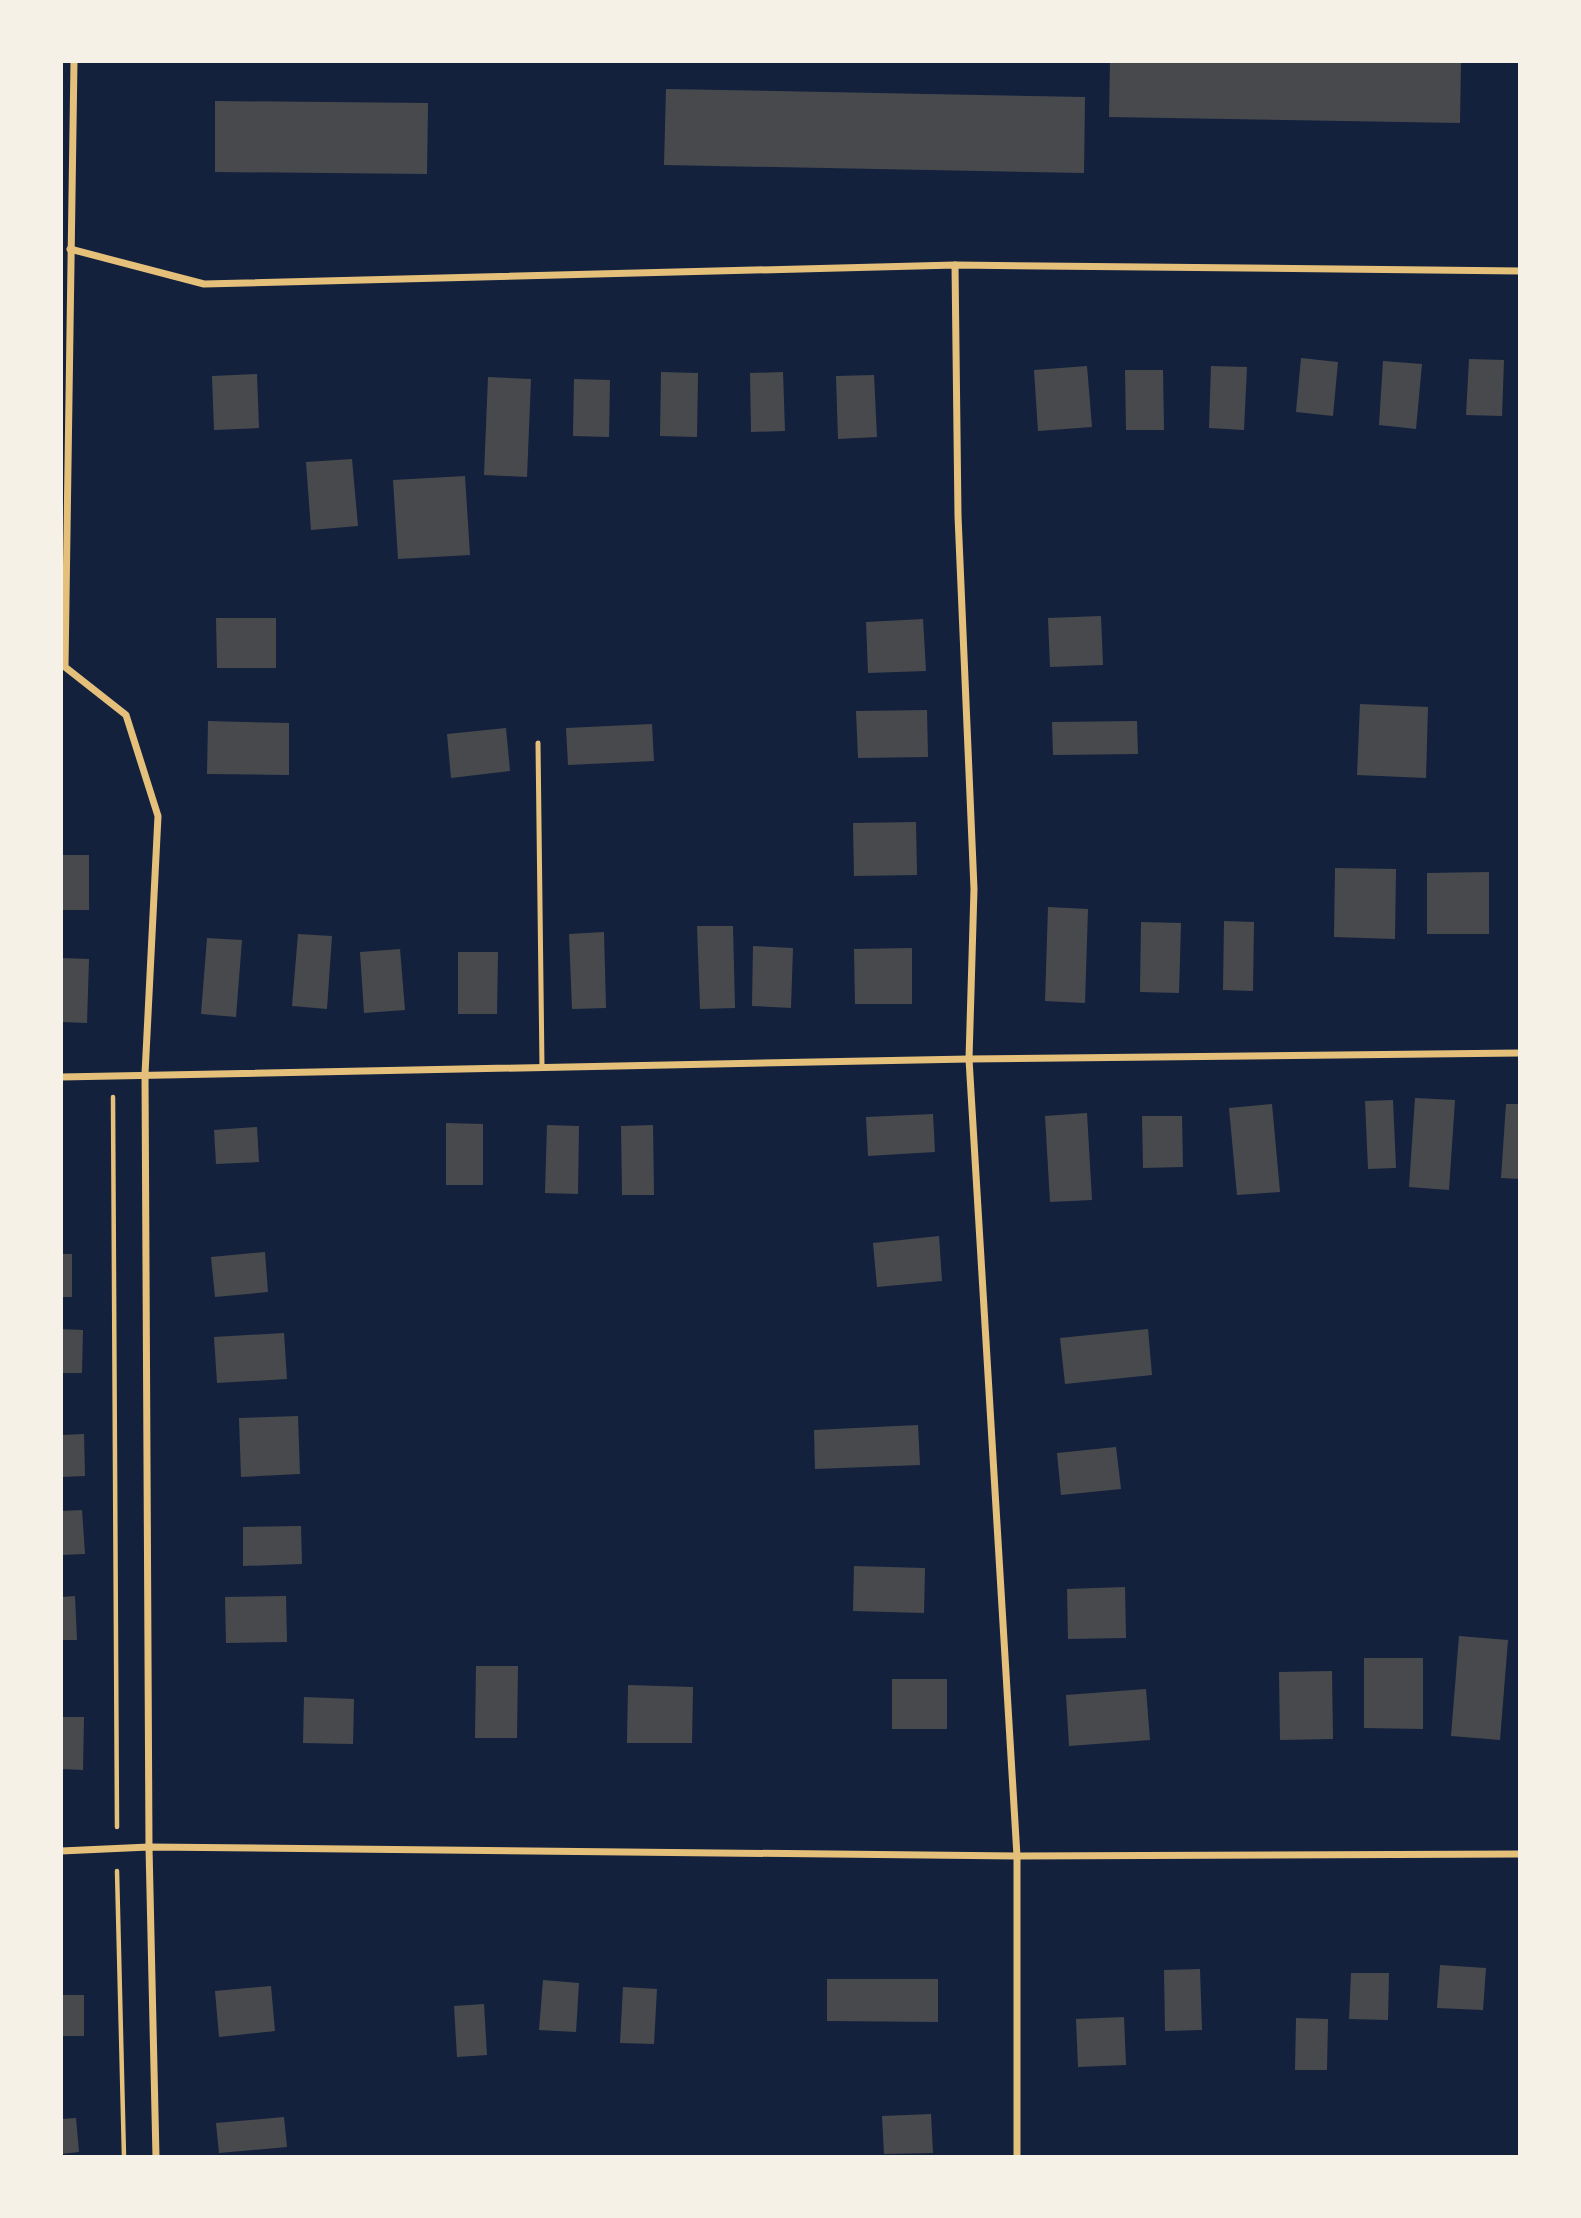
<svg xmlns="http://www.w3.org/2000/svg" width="1581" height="2218" viewBox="0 0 1581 2218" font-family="'Work Sans',sans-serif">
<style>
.building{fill:#48494c}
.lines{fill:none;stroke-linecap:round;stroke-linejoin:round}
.path{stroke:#e5c07b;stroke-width:4.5}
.service{stroke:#e5c07b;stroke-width:5}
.minor{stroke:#e5c07b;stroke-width:7}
</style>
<rect width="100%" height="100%" fill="#14213d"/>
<g class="building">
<polygon points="1110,61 1461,61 1460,123 1109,117"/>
<polygon points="666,89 1085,97 1084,173 664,165"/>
<polygon points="215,101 428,103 427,174 215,172"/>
<polygon points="1301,358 1338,362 1333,416 1296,412"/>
<polygon points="1469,359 1504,360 1502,416 1466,415"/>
<polygon points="1383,361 1422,364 1416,429 1379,425"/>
<polygon points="1087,366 1092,427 1038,431 1034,370"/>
<polygon points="1211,366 1247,367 1244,430 1209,428"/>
<polygon points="1125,370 1163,370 1164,430 1126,430"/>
<polygon points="661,372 698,373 697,437 660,436"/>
<polygon points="783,372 785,431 751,432 750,373"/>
<polygon points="257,374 259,428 214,430 212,376"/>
<polygon points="874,375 877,437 838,439 836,376"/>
<polygon points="488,377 531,379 527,477 484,475"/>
<polygon points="574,379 610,380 609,437 573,436"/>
<polygon points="352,459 358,526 311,530 306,462"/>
<polygon points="465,476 470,555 398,559 393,480"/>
<polygon points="1101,616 1103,665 1050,667 1048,618"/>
<polygon points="216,618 276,618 276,668 217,668"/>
<polygon points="923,619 926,671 868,673 866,622"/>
<polygon points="1360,704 1428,707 1426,778 1357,775"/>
<polygon points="927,710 928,757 858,758 856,711"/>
<polygon points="208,721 289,723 289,775 207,774"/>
<polygon points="1137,721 1138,754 1053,755 1052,722"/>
<polygon points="652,724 654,761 568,765 566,728"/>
<polygon points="506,728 510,771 451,778 447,734"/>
<polygon points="916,822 917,875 854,876 853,823"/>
<rect x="61" y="855" width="28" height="55"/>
<polygon points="1335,868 1396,869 1395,939 1334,937"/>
<polygon points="1489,872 1489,934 1427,934 1427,873"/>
<polygon points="1048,907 1088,909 1085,1003 1045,1001"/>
<polygon points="1224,921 1254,922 1253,991 1223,990"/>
<polygon points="1141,922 1181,923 1179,993 1140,992"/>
<polygon points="697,926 733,926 735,1008 700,1009"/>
<polygon points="604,932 606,1008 572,1009 569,934"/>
<polygon points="298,934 332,936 327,1009 292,1006"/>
<polygon points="207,938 242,940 236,1017 201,1014"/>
<polygon points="753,946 793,948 791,1008 752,1006"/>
<polygon points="912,948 912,1004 855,1004 854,949"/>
<polygon points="400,949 405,1010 364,1013 360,952"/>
<polygon points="458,952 498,952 497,1014 458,1014"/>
<polygon points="61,958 89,959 87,1023 61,1022"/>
<polygon points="1415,1098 1455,1100 1449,1190 1409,1187"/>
<polygon points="1393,1100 1396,1168 1368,1169 1365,1101"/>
<polygon points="1272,1104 1280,1192 1237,1195 1229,1108"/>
<polygon points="1506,1104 1520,1104 1520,1179 1501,1178"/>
<polygon points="1087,1113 1092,1200 1050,1202 1045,1116"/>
<polygon points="933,1114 935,1152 868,1156 866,1117"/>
<polygon points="1142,1116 1182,1116 1183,1167 1143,1168"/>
<polygon points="446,1123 483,1124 483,1185 446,1185"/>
<polygon points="547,1125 579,1126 578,1194 545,1193"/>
<polygon points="653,1125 654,1195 622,1195 621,1126"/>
<polygon points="257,1127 259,1162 216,1164 214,1130"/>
<polygon points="939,1236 942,1281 877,1287 873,1243"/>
<polygon points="265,1252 268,1292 215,1297 211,1257"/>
<rect x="61" y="1254" width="11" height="43"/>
<polygon points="61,1329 83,1330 82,1373 61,1373"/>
<polygon points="1148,1329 1152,1375 1065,1384 1060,1338"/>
<polygon points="284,1333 287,1379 217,1383 214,1337"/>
<polygon points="298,1416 300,1474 241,1477 239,1418"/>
<polygon points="918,1425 920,1465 815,1469 814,1430"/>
<polygon points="84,1434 85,1476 61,1477 61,1435"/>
<polygon points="1116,1447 1121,1489 1061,1495 1057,1453"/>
<polygon points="82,1510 85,1554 61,1555 61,1511"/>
<polygon points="301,1526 302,1564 243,1566 243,1527"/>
<polygon points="854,1566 925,1568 924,1613 853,1611"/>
<polygon points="1125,1587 1126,1638 1068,1639 1067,1589"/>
<polygon points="75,1596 77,1640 61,1640 61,1597"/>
<polygon points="286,1596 287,1642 226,1643 225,1597"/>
<polygon points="1459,1636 1508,1640 1500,1740 1451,1736"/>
<polygon points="1364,1658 1423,1658 1423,1729 1364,1728"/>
<polygon points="476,1666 518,1666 517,1738 475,1738"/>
<polygon points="1332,1671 1333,1739 1280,1740 1279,1672"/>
<rect x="892" y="1679" width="55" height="50"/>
<polygon points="628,1685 693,1687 692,1743 627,1743"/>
<polygon points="1146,1689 1150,1740 1069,1746 1066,1695"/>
<polygon points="304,1697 354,1699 353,1744 303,1743"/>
<polygon points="61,1717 84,1717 83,1770 61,1769"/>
<polygon points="1440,1965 1486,1968 1483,2010 1437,2008"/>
<polygon points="1200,1969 1202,2030 1165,2031 1164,1970"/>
<polygon points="1351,1973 1389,1973 1388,2020 1349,2019"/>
<polygon points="827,1979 938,1979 938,2022 827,2021"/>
<polygon points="543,1980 579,1983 576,2032 539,2030"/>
<polygon points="271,1986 275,2031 219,2037 215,1991"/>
<polygon points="623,1987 657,1989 654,2044 620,2043"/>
<rect x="61" y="1995" width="23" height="41"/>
<polygon points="484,2004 487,2055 457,2057 454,2006"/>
<polygon points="1124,2017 1126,2065 1078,2067 1076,2019"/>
<polygon points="1296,2018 1328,2019 1327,2070 1295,2070"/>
<polygon points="931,2114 933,2153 884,2154 882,2116"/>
<polygon points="284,2117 287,2147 219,2153 216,2123"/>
<polygon points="76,2118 79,2152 61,2154 61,2119"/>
</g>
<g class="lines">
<g class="path">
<polyline points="113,1097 117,1827"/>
<polyline points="117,1871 124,2157"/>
</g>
<polyline class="service" points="538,743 542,1067"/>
<g class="minor">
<polyline points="74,61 65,667 126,715 158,816 145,1074 149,1847 156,2157"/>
<polyline points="70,249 204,284 955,265 1520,271"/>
<polyline points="955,265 958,516 974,889 969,1059 1017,1856 1017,2157"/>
<polyline points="61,1077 969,1059 1520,1053"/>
<polyline points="61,1851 149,1847 1017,1856 1520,1854"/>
</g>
</g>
<rect width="1581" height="2218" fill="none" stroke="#f6f1e7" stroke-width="126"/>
</svg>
